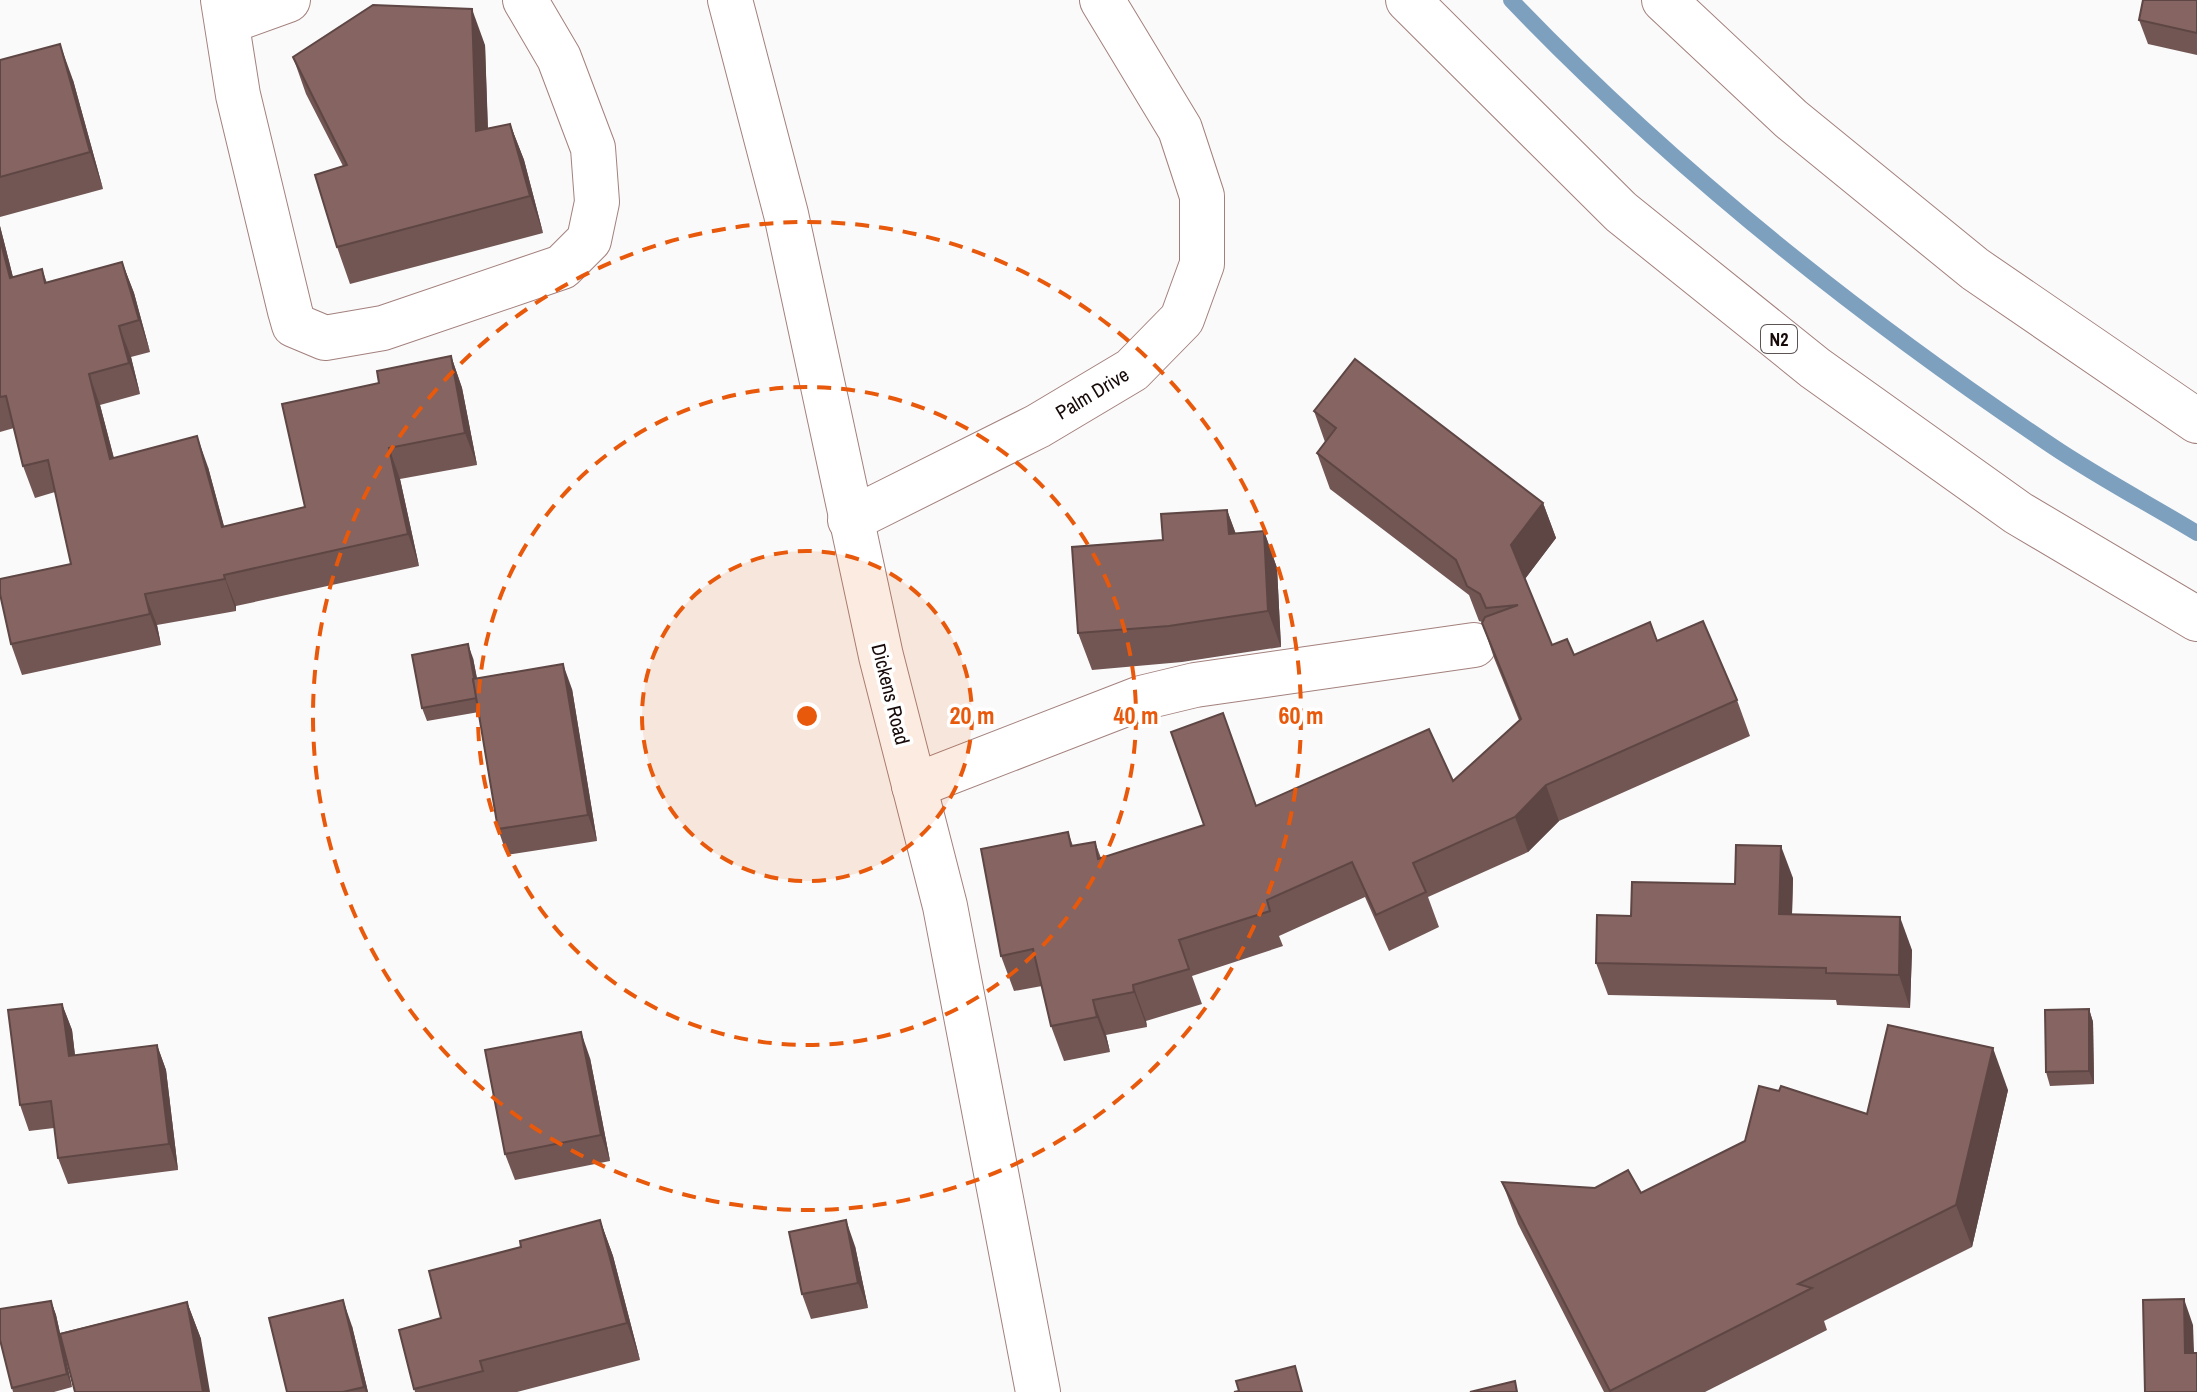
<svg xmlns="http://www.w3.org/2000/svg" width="2197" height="1392" viewBox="0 0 2197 1392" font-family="'Archivo Narrow',sans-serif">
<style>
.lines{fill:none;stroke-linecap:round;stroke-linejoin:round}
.stream{stroke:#7da0bf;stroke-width:16}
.minor-casing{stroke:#a3807d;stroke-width:46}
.highway-casing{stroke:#a3807d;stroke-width:46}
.minor{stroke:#fff;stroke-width:44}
.highway{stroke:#fff;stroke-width:44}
.wall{fill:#725653}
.shaded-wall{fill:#5d4644}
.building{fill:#856461;stroke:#5d4644;stroke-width:2}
.ring{fill:none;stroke:#e8590c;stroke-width:4;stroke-dasharray:14 10}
.labels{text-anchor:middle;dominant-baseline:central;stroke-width:7;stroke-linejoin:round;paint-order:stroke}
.shield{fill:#fff;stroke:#5c5453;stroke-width:2}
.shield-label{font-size:18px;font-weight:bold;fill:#160a09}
.street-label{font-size:20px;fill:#160a09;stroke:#fff}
.centre{fill:#e8590c;stroke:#fff;stroke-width:4}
.ring-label{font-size:24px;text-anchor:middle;font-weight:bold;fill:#e8590c;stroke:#fff;stroke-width:7;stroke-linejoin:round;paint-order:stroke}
</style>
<rect width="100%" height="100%" fill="#fafafa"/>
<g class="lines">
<path class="stream" d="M1511 0C1672 168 1858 316 2052 446 2098 477 2149 504 2197 533"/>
<g class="minor-casing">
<g id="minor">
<polyline points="223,0 238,95 290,311 294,325 325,338 383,328 562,267 589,240 597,202 593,148 559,58 525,0"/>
<polyline points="730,0 786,214 881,656 945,906 1038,1392"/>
<polyline points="227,22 288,0"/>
<polyline points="850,520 1038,426 1132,370 1182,319 1202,264 1202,196 1180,129 1102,0"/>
<polyline points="914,786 1141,698 1195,685 1474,645"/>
</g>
</g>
<g class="highway-casing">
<g id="highway">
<polyline points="1408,0 1621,212 1815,368 2018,513 2197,619"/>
<polyline points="1664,0 1791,119 1975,269 2197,421"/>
</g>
</g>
<use href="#minor" class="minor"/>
<use href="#highway" class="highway"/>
</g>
<g class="wall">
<polygon points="2197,0 2197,55 2148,44 2139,20"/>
<polygon points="485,45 488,128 510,124 524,160 543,233 350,284 337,247 343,166 306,94 293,57"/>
<polygon points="0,60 73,80 103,189 0,217"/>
<polygon points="0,226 13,277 42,269 47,283 122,262 134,293 150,352 131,357 140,394 100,405 114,458 208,467 224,527 305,507 379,383 451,356 462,388 477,465 400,479 419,566 236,606 236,611 157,625 161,645 22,675 11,644 71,564 55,492 35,498 23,466 14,428 0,432"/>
<polygon points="1314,411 1543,503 1556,538 1525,579 1552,645 1574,655 1657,641 1737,700 1750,736 1559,821 1528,852 1428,897 1439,927 1389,951 1365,897 1279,936 1283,946 1192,976 1202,1004 1146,1021 1147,1027 1106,1035 1110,1052 1064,1061 1051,1026 1042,986 1014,991 1001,956 1068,832 1073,846 1095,842 1101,858 1204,825 1257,806 1453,781 1519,720 1494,658 1482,622 1479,621 1469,595 1330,489 1317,453 1325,442"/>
<polygon points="1227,510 1236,534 1264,531 1277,568 1281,647 1182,662 1092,670 1078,633 1163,540"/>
<polygon points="473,658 477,678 572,689 597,841 507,855 498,829 479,712 427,721 422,708"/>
<polygon points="1793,878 1792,915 1912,950 1910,1008 1837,1005 1836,1000 1608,995 1596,963 1631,916 1735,884"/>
<polygon points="62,1004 72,1030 75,1055 157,1045 166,1070 178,1170 68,1184 58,1158 54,1128 29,1131 20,1105"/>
<polygon points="2089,1009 2093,1022 2094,1084 2050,1086 2046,1072"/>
<polygon points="590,1058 610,1161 515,1180 505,1154"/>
<polygon points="2008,1090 1972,1247 1824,1321 1827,1330 1705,1392 1604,1392 1518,1224 1502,1182 1641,1193 1867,1114"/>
<polygon points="600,1220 613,1256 640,1360 517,1392 415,1392 399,1330 441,1318 521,1247"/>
<polygon points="855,1246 868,1308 811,1319 802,1294"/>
<polygon points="51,1301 56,1315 60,1333 187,1302 201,1339 61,1336 72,1387 54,1392 13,1392 12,1388"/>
<polygon points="352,1326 368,1392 287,1392"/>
</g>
<g class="shaded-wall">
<polygon points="472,9 485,45 489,167 476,131"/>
<polygon points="60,44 73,80 103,189 90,152"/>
<polygon points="510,124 524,160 543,233 530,196"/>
<polygon points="0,226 21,309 10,278 0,239"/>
<polygon points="122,262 134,293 150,352 139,320"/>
<polygon points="119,326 131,357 140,394 129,363"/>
<polygon points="451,356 462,388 477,465 465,433"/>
<polygon points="89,374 100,405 122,490 110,459"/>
<polygon points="197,436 208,467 233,559 222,527"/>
<polygon points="389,448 400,479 419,566 408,534"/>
<polygon points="1543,503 1556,538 1524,580 1511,545"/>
<polygon points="1227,510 1240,546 1229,534"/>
<polygon points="1264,531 1277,568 1281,647 1268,611"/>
<polygon points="224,575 236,606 236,611 225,579"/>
<polygon points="145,594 157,625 161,645 150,614"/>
<polygon points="468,644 473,658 483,711 478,698"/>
<polygon points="563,664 572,689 597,841 588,815"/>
<polygon points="1546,785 1559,821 1528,852 1515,817"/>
<polygon points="1781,846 1793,878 1791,947 1779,914"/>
<polygon points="1900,917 1912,950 1910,1008 1899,975"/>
<polygon points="1133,985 1146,1021 1147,1027 1134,992"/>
<polygon points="1093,1000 1106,1035 1110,1052 1097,1017"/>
<polygon points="62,1004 72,1030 78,1082 69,1056"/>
<polygon points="2089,1009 2093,1022 2094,1084 2089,1071"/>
<polygon points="581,1032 590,1058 610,1161 601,1135"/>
<polygon points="157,1045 166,1070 178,1170 169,1144"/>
<polygon points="1993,1048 2008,1090 1972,1247 1956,1205"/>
<polygon points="600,1220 613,1256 640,1360 627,1323"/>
<polygon points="846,1220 855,1246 868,1308 858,1283"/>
<polygon points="2184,1299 2193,1325 2195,1379 2185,1353"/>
<polygon points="343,1300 352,1326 368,1392 366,1392 364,1387"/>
<polygon points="51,1301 56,1315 72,1387 67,1374"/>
<polygon points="187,1302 201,1339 210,1392 203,1392"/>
</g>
<g class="building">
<polygon points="2143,0 2197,0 2197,33 2139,20"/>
<polygon points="373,5 472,9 476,131 510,124 530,196 337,247 315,175 347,165 293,57"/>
<polygon points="60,44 90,152 0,177 0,60"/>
<polygon points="0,239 10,278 42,269 45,283 122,262 139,320 119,326 129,363 89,374 110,459 197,436 222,527 305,507 282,404 379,383 377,371 451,356 465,433 389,448 408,534 224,575 225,579 145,594 150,614 11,644 0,594 0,579 71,564 48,460 23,466 6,396 0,397"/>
<polygon points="1355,359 1543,503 1511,545 1552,645 1567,639 1574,655 1650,622 1657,641 1703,621 1737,700 1546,785 1515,817 1413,863 1426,892 1376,915 1352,862 1267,900 1270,911 1179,940 1189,969 1133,985 1134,992 1093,1000 1097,1017 1051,1026 1033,949 1001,956 981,849 1068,832 1071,846 1095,842 1098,859 1204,825 1171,732 1223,713 1256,806 1429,729 1453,781 1521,719 1482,623 1485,617 1518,605 1486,608 1480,594 1467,586 1456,560 1317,453 1336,428 1314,411"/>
<polygon points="1227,510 1229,534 1264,531 1268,611 1169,626 1078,633 1072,547 1163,540 1161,514"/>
<polygon points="468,644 474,678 473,679 477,698 422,708 412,655"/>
<polygon points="563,664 588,815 498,829 473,679"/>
<polygon points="1736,845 1781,846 1779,914 1900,917 1899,975 1826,973 1826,968 1596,963 1597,915 1631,916 1632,882 1735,884"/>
<polygon points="62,1004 69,1056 157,1045 169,1144 58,1158 51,1101 20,1105 8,1010"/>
<polygon points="2089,1009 2089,1071 2046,1072 2045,1010"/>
<polygon points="1888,1025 1993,1048 1956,1205 1798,1284 1812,1288 1610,1391 1502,1182 1595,1188 1628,1170 1641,1193 1745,1141 1759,1086 1779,1091 1781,1086 1867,1114"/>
<polygon points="581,1032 601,1135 505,1154 485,1050"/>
<polygon points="600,1220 627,1323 480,1361 483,1371 414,1389 399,1330 441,1318 429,1271 521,1247 520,1241"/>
<polygon points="846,1220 858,1283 802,1294 789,1232"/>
<polygon points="2184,1299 2185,1353 2197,1353 2197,1392 2145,1392 2143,1300"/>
<polygon points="343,1300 364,1387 343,1392 287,1392 269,1318"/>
<polygon points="51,1301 67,1374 12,1388 0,1340 0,1309"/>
<polygon points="187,1302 203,1392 75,1392 60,1334"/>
<polygon points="1295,1366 1302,1392 1234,1392 1239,1391 1236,1381"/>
<polygon points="1515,1381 1517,1392 1470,1392"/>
</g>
<circle cx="807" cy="716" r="165" fill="#e8590c" fill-opacity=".12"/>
<g class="ring">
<circle cx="807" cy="716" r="165"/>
<circle cx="807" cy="716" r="329"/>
<circle cx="807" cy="716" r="494"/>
</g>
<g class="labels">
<rect class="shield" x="1761" y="325" width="36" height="28" rx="6"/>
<g class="shield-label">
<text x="1779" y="339">N2</text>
</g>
<g class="street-label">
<text transform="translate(1092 393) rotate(-31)">Palm Drive</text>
<text transform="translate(891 694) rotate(76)">Dickens Road</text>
</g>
</g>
<circle cx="807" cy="716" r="12" class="centre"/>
<g class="ring-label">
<text x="972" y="724">20 m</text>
<text x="1136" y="724">40 m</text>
<text x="1301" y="724">60 m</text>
</g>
</svg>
